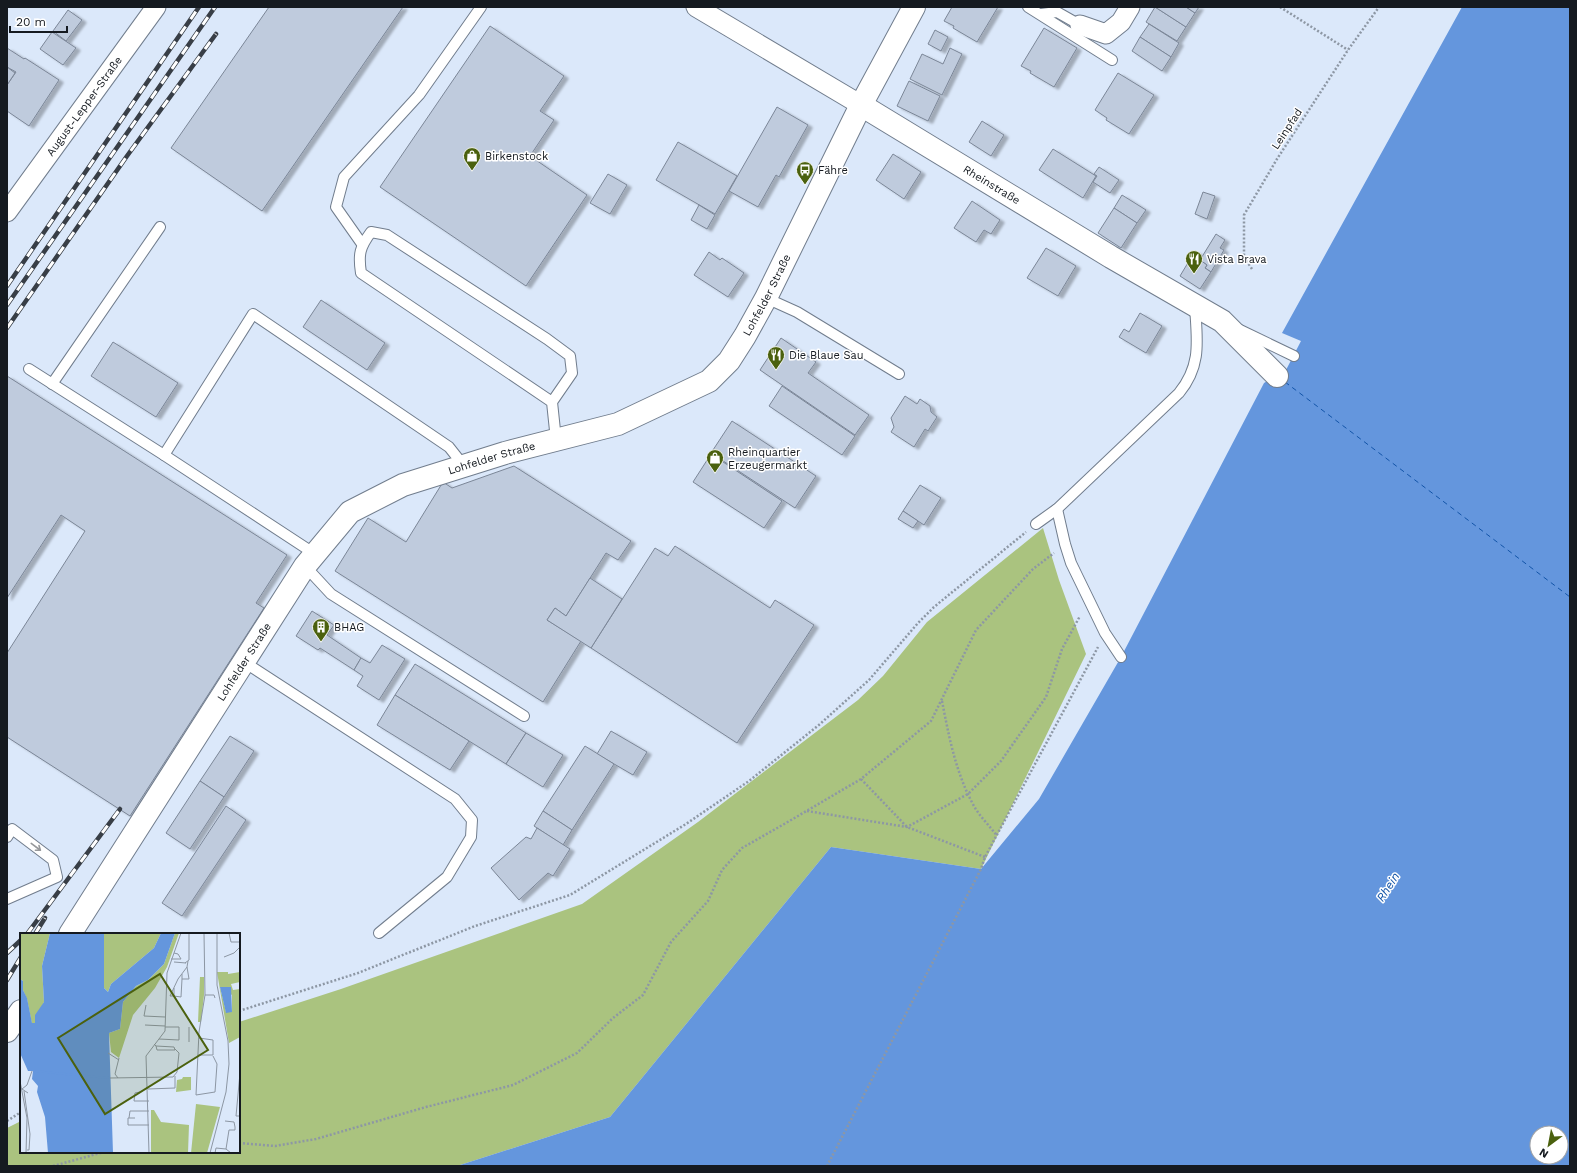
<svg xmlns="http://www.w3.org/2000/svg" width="1577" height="1173" viewBox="0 0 1577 1173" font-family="'Work Sans',sans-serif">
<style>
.green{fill:#aac37f}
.water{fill:#6496dd;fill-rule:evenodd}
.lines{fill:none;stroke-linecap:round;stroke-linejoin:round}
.ferry{stroke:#1254a8;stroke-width:1;stroke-dasharray:5 4;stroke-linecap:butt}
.building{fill:#bfcbdd;stroke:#7b8697;filter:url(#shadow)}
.service-casing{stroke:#717d8d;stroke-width:12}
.minor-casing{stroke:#717d8d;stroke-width:21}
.tertiary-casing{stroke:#717d8d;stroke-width:24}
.path{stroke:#8d97a4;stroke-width:2.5;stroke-dasharray:2 2;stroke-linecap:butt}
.service{stroke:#fff;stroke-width:10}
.minor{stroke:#fff;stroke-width:19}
.tertiary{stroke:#fff;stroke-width:22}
.rail-casing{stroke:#383e46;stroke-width:4.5}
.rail{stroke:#fff;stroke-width:3;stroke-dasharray:9;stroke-linecap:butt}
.oneway{stroke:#96989b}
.labels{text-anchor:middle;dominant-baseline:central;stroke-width:3;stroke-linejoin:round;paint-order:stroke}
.street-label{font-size:11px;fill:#151a20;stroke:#fff}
.poi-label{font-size:11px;fill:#151a20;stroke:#fff;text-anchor:start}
.water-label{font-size:12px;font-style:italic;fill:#1254a8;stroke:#fff}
.inset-river{fill:none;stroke:#6496dd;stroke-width:2}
.inset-road{fill:none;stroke:#8c96a3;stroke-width:1}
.view{fill:#4b610e;fill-opacity:0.15;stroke:#4b610e;stroke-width:2}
.inset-edge{fill:none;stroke:#151a20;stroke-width:2}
</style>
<defs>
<filter id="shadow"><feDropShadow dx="4.5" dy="2.5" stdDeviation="1" flood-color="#0004"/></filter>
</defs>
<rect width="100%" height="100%" fill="#dbe8fa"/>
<polygon class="green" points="1043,528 1059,580 1086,654 981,869 831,847 610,1117 457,1166 7,1166 7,1128 21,1121 21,1152 239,1152 239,1022 341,989 582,904 698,822 858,700 883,676 927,622"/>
<path class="water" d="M1462 7H1570V1166H457L610 1117 831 847 981 869 1039 799 1121 657 1264 383 1286 370 1301 341 1282 333ZM1537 1133H1561V1157H1537Z"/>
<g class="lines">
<polyline class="ferry" points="1285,382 1570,597"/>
</g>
<g class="building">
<polygon points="269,7 403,7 262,211 171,148"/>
<polygon points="952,7 998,7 977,42 953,28 954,26 944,21"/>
<polygon points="1155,7 1186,27 1177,41 1146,22"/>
<polygon points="1155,7 1186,7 1195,13 1186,27"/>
<polygon points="1186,7 1199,7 1195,13"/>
<polygon points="68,10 82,20 66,41 53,31"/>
<polygon points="1149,24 1179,43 1171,57 1140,37"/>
<polygon points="490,26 564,76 540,111 554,120 530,156 587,195 526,286 380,187"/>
<polygon points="1044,28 1077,48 1054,87 1030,73 1031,71 1021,66"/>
<polygon points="935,30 948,37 941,51 928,44"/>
<polygon points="52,32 76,48 63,65 40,49"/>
<polygon points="1140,37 1171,57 1162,71 1132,51"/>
<polygon points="7,48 24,59 25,58 59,80 29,126 7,111 7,85 16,72 7,67"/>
<polygon points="950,48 962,54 942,95 910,79 922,54 943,64"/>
<polygon points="7,67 15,73 7,85"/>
<polygon points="1118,73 1154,95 1129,134 1106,120 1107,118 1095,110"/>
<polygon points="909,81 940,96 928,121 897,106"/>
<polygon points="777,107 808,125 779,177 776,175 758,207 729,191"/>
<polygon points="982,121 1004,135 991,156 969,142"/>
<polygon points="678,142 737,176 715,214 656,180"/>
<polygon points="1053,149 1096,176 1083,198 1039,170"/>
<polygon points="893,154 921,172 904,199 876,180"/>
<polygon points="1099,167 1119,180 1110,193 1093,182 1097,176 1094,174"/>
<polygon points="608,174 627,185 610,214 590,203"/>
<polygon points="1203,192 1215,196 1207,219 1195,214"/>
<polygon points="1122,195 1146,210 1137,223 1114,208"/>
<polygon points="972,201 1000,220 991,234 984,230 976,242 954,228"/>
<polygon points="699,205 715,215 707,229 691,220"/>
<polygon points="1114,208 1137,223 1121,248 1098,233"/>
<polygon points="1216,234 1225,240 1220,248 1224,250 1211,272 1205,268 1207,265 1200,260"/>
<polygon points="1046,248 1076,266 1058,296 1027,278"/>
<polygon points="1195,251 1203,256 1200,260 1207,265 1205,268 1211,272 1200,289 1180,276"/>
<polygon points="709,252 720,260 722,258 744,273 728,297 694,275"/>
<polygon points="321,300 385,343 367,370 303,327"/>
<polygon points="1140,313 1162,326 1146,353 1119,337 1124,329 1129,332"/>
<polygon points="781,338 816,362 808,373 869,415 855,435 760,370"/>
<polygon points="113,342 178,383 156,417 91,376"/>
<polygon points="7,376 287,555 256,603 264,608 130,816 7,737 7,653 85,531 61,515 7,598"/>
<polygon points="782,386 855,436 842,455 769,406"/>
<polygon points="905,396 917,404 920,399 930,406 931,412 937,417 928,431 925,429 914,447 891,432 894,427 891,418"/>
<polygon points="732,421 816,476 795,508 711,453"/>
<polygon points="711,454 782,501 764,528 693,482"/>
<polygon points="514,466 631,541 618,560 606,553 566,616 555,608 547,620 581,641 543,702 335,571 368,518 406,542 443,482 452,488"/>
<polygon points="920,485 941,498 924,525 903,511"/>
<polygon points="903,511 918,521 913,528 898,519"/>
<polygon points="675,546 770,608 775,600 814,625 737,743 591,648 655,548 668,556"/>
<polygon points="590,578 622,599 591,648 547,620 555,608 566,616"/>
<polygon points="312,611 334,625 327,635 361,658 354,670 320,648 318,650 296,636"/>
<polygon points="382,645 405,659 379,700 357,686 363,676 354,670 361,658 370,663"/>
<polygon points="415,664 526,733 506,764 395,695"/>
<polygon points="395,695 469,741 450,770 377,725"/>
<polygon points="611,731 647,752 633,775 597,754"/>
<polygon points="526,733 563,755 543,787 506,764"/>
<polygon points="230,736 254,751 224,797 200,781"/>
<polygon points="585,746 614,764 572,830 543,811"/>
<polygon points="200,781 224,797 190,849 166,833"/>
<polygon points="226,806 246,820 182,916 162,903"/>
<polygon points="543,811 572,830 563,845 534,826"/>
<polygon points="537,828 570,849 553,876 548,873 519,900 491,868 526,837 531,839"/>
</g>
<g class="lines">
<g class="service-casing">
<g id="service">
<polyline points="1028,7 1112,60"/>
<polyline points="1041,14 1057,12 1080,25"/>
<polyline points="362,244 336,207 344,177 419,95 481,7"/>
<polyline points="766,298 797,312 899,374"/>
<polyline points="1240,330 1294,356"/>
<polyline points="29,369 164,455"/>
<polyline points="52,384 160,227"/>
<path d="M552 402 572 373 570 356 547 339 387 235 371 232C360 247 358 254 361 273L552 402 556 440"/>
<polyline points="1057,509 1065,544 1071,563 1105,633 1121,657"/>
<path d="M1036 524 1057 509 1179 393C1202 365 1197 340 1195 306"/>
<polyline points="315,554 164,455 253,314 449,447 464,466"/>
<polyline points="305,566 331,594 524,716"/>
<polyline points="244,662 455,799 472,820 471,837 447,877 379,933"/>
<polyline points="7,837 12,829 53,860 57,877 7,899"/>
</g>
</g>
<g class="minor-casing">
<g id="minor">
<polyline points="696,7 861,105"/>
<polyline points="1080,25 1106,34 1121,22 1130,7"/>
<path id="s1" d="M7 212 156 7"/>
</g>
</g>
<g class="tertiary-casing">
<g id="tertiary">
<path id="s2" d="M861 105 1111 257 1222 321 1277 376"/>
<path id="s3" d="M70 934 305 566 350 512 403 485 505 453 618 424 709 381 729 361 745 336 766 298 861 105 914 7"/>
<polyline points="7,1031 21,1011"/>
</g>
</g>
<g class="path">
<polyline points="1280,7 1348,50"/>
<polyline points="1252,269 1244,257 1244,215 1277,159 1348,50 1379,7"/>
<path d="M942 701C949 737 956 774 974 806 980 817 990 826 997 836"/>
<polyline points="861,779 907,827 985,857"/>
<polyline points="807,811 907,827 968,794 1001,761 1046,697 1062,649 1080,616"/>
<polyline points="239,1011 358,973 475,926 570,895 686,824 749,781 820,724 869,680 918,623 934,607 1026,532"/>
<polyline points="7,1121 21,1112"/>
<polyline points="239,1143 275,1146 316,1139 426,1107 513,1085 577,1053 613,1018 643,995 671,942 708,901 722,870 742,848 786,823 861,779 931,721 976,630 1033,569 1054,553"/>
<polyline points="53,1166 104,1152"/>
<polyline points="827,1166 981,869 985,857 1098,647"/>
</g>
<use href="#service" class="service"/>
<use href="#minor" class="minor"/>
<use href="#tertiary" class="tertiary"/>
<g class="rail-casing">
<g id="rail">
<polyline points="7,286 199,7"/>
<polyline points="7,305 215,7"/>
<polyline points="7,328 127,156 216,34"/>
<polyline points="27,934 120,809"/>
<polyline points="35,934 45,918"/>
<polyline points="7,953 21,940"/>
<polyline points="7,980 21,957"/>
</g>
</g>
<use href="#rail" class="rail"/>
</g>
<defs><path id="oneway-shaft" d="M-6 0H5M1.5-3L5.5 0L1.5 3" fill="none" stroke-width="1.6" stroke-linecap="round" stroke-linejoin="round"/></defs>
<use class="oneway" href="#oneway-shaft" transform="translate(36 847) rotate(37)"/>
<defs>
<g id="shop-pin" transform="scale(0.9)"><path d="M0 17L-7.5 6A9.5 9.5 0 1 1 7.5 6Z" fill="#4b610e" stroke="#fff"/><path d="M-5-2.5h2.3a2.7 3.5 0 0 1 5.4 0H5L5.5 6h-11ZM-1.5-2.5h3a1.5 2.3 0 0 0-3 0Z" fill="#fff"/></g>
<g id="bus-pin" transform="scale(0.9)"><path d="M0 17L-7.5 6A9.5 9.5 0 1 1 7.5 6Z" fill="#4b610e" stroke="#fff"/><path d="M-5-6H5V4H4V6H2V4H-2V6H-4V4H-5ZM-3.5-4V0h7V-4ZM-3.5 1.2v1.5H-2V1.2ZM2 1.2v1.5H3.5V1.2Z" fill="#fff"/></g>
<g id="restaurant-pin" transform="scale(0.9)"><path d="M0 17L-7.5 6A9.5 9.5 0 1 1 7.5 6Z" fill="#4b610e" stroke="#fff"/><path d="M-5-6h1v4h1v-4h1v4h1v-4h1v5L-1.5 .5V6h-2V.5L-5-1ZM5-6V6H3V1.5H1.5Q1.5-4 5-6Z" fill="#fff"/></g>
<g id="building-pin" transform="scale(0.9)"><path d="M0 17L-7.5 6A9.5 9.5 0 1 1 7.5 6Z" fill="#4b610e" stroke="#fff"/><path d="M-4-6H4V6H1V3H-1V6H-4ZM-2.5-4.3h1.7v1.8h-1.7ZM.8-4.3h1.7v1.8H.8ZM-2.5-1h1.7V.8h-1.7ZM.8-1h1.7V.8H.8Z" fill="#fff"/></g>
</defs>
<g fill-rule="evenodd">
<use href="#shop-pin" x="472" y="156"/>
<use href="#bus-pin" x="805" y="170"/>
<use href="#restaurant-pin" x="1194" y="259"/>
<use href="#restaurant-pin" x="776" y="355"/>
<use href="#shop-pin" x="715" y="458"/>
<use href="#building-pin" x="321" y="627"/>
</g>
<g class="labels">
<g class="street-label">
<text stroke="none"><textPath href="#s1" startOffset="131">August-Lepper-Straße</textPath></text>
<text transform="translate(1287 129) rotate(-57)">Leinpfad</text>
<text stroke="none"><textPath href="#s2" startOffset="153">Rheinstraße</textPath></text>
<text stroke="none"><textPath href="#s3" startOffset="995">Lohfelder Straße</textPath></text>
<text stroke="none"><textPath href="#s3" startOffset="659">Lohfelder Straße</textPath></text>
<text stroke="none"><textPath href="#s3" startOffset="323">Lohfelder Straße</textPath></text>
</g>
<g class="poi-label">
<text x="485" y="156">Birkenstock</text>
<text x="818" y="170">Fähre</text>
<text x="1207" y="259">Vista Brava</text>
<text x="789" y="355">Die Blaue Sau</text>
<text x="728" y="452">Rheinquartier<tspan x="728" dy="13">Erzeugermarkt</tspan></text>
<text x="334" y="627">BHAG</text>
</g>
<g class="water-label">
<text transform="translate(1388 887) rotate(-57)">Rhein</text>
</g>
</g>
<g transform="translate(20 933)">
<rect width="220" height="220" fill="#dbe8fa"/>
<path d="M0 0H30L22 33 24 69 15 90 12 91 7 66 3 57V48L0 46ZM84 0H141L134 15 91 51 88 59 84 55ZM155 0H159L147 34 135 55 113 82 99 125 91 119 89 100 100 96 103 69 116 53 128 47 144 31ZM197 39H208V41L220 39V49L211 51 213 57 220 56V104L209 110ZM200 54 212 62V79H206ZM180 44H184V62L181 89H178ZM163 144H171V157L156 159 157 147 162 146ZM176 171 200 174 187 220H171ZM131 177H134L141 189 169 192 168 220H131Z" fill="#aac37f" fill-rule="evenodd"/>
<path d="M30 0H84V55L88 59 91 51 134 15 141 0H155L144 31 128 47 116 53 103 69 100 96 89 100 93 220H28L25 184 17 159 18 153 12 146 13 138H8L0 120V46L3 48V57L7 65 12 90H15V82L24 69 22 33ZM200 54H211L212 79 206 80Z" fill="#6496dd"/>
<path class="inset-river" d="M13 138 89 145"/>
<path class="inset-road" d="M184 0 185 62 179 99 176 162 195 159 197 131 193 123M209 0 211 9H220M204 24 214 20 220 14M151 26H161L158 21 154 20M154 29 166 30M165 30 169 27V0M162 41V46H169L167 34M154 55V63H150L158 46 167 34 168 28M185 62H194L195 65M154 63 161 64 162 46M126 72 124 83 145 84M125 92 145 93M139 106 159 107V94H145M169 109V94M134 111 136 113 154 114 155 117H137L136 113M88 120 99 127M178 122H193V107L179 105M220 140 216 183H220M90 145 153 144 157 139 159 120 155 116M98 145 95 141 99 125M0 148 7 185 6 220M128 156 155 155V143M4 158 10 201 9 217H7M120 159 115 160 114 168H129M8 160 2 156 7 152 12 138M109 185 110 178H129M115 185H108V192H129M205 188 214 189 215 194V197H209L206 216M129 220 126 123 145 98 147 40 161 0M190 220 206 159 209 131 208 108 197 52V0M195 220 196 215 206 216 211 220"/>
<path class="view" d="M140 41 188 117 85 181 38 105Z"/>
<rect width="220" height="220" class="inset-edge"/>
</g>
<rect width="1577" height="1173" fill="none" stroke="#151a20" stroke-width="16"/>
<g transform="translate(1549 1145) rotate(212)"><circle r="19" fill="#ffffff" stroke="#a1a3a6"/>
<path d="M0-3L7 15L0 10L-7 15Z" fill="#4b610e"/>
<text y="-6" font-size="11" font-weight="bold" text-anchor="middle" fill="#151a20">N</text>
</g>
<path d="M10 26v6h57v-6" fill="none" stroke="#151a20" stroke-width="2"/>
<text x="16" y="26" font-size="12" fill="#151a20" stroke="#ffffff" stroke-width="3" paint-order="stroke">20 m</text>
</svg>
